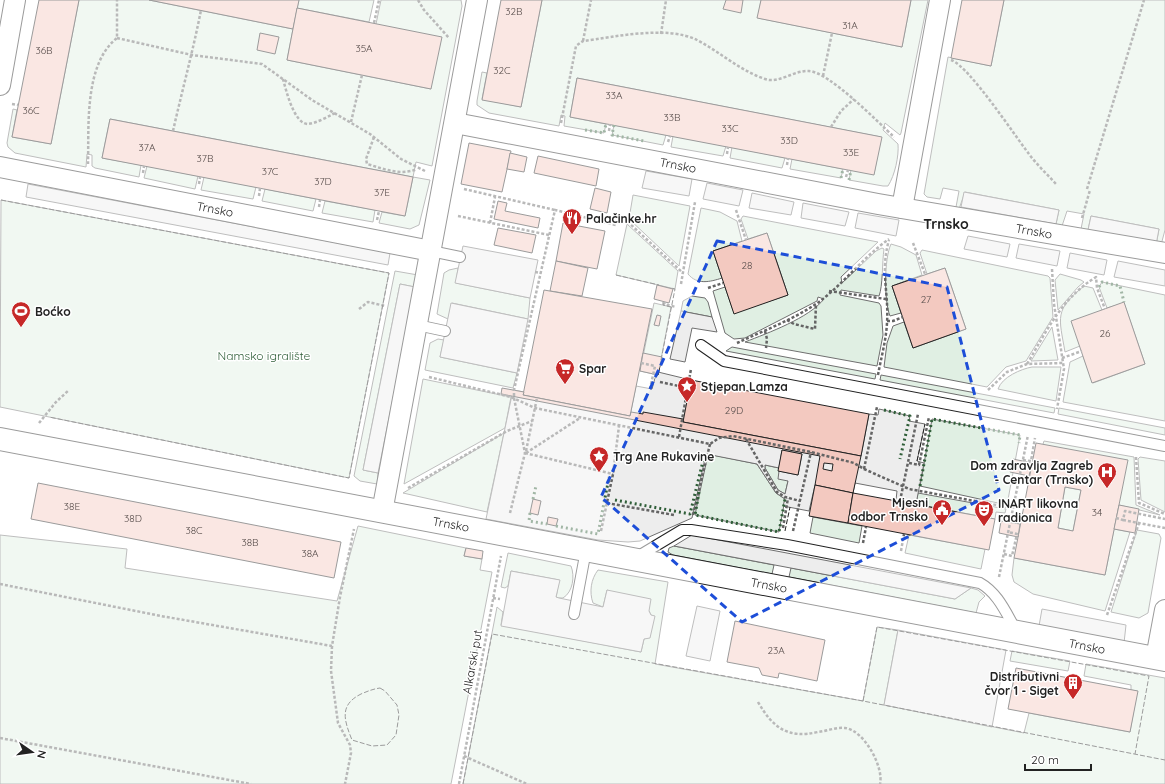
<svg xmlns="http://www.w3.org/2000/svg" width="1165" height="784" viewBox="0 0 1165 784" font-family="Quicksand,sans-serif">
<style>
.green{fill:#e0efe3;stroke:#6f6f6f}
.parking{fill:#ededed;stroke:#6f6f6f;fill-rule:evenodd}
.building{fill:#f3c9c0;stroke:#222;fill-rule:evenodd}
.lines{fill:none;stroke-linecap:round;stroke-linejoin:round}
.lane-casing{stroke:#222;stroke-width:12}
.street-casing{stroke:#222;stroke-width:22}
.secondary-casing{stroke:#222;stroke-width:24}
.path{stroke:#646464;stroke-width:2.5;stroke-dasharray:3 2;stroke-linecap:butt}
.lane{stroke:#fff;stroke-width:10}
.street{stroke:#fff;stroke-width:20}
.secondary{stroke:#fff;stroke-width:22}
.hedge{stroke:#2f5e38;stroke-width:3;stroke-dasharray:2 3;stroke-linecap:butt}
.fence{stroke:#222;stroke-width:1;stroke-dasharray:5 2;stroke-linecap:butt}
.marked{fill:none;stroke:#1d4ed8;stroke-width:3;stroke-dasharray:8 5;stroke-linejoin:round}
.labels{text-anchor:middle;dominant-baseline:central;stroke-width:3;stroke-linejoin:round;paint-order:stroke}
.number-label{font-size:10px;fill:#564c4a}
.street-label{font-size:12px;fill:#222;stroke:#fff}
.poi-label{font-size:12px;font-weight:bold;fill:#222;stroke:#fff;text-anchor:start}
.park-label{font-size:12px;fill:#2f5e38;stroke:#fff}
.quarter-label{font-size:14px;font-weight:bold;fill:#222;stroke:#fff}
</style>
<rect width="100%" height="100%" fill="#fff"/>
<g class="green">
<polygon points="79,0 149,0 293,29 287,60 431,89 376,24 381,0 461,0 462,6 432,166 416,162 413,177 430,180 419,225 410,229 379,223 382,212 405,216 413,177 110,119 102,158 141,165 139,177 95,168 92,166 92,155 87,154 86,167 15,153 8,147 7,143 13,109 17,110 12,137 51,144"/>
<polygon points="299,0 374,0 369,22 297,8"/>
<path d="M542 0H761L758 18 902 47 911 0H928L901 133 900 135 885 123 883 130 898 144C899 156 895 175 888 186H883L849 180 851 170 874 174 881 137 577 78 570 117 606 124 604 133 564 126 565 116 561 115 559 126 489 113 477 105V101L482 72 487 73 482 99 521 107Z"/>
<polygon points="1004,0 1165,0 1165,230 1161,245 1156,245 1159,229 1091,216 1088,230 1081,229 1084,214 1067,211 1062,226 1056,224 1059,210 965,192 959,209 956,207 959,191 943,188 940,199 927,197 924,194 948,57 991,66"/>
<polygon points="614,125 666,135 663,145 612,135"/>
<polygon points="673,136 726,146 723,156 671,147"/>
<polygon points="732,147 785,158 782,168 730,158"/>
<polygon points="792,159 843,169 841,178 790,169"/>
<polygon points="147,166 198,176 195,189 144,178"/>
<polygon points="204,177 256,187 253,199 201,190"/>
<polygon points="265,189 316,199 313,211 262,201"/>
<polygon points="633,195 690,206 679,266 629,219"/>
<polygon points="1,200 389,273 349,478 0,407"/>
<polygon points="325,201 375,210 373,222 322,213"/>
<path d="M701 208 720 212 737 221 742 241 713 251 722 278C710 282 697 285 688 274Z"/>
<path d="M743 216 878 242 841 277 842 283 876 251 882 248 884 249C882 262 883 286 879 296L841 290 840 295 879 303 881 306 883 335 877 366 745 342C768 333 809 318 824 299L818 297 817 301 745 338 734 339 725 333 713 291 725 287 734 313 788 295 767 233 748 239 741 219Z"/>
<polygon points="627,224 678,271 675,289 616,275"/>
<path d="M891 244 901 247 916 255 922 275 892 286 901 313 890 316C884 301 884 259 891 244Z"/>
<polygon points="922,250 1048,276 1050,278 1053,317 1026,361 1006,367 987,387 884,367 887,343 893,326 904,322 913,348 966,329 945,268 927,274 920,253"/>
<polygon points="458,268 456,283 530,298 528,319 452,303 448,319 437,314 444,273 449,270"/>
<polygon points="395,271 418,275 415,287 400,284 363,470 378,473 377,484 360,481 354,476"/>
<polygon points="1060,274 1081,280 1084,282 1078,287 1058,310 1055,280"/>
<polygon points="1102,282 1165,295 1165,421 1063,402 1070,362 1083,356 1093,383 1145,364 1124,303 1107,308 1099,287"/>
<path d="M1084 286 1093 288 1102 310 1080 346 1065 352C1059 317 1054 310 1084 286Z"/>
<polygon points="692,296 705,298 708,302 712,317 681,311 683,301"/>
<polygon points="654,303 671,307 658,375 640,371"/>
<polygon points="1052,327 1058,360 1031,361"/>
<polygon points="438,339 444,340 440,357 517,373 513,388 425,370 430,343"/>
<polygon points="732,347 876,374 875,379 726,351"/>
<path d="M1032 367H1061L1056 401 998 389C1002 377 1021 369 1032 367Z"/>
<polygon points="881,375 1055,408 1054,413 880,380"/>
<polygon points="423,379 511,397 505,428 404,484"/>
<polygon points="1059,408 1165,428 1165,435 1058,414"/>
<polygon points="932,419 1020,435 1007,505 920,486"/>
<polygon points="504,433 487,512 403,493"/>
<polygon points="1044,441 1134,457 1136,505 1160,515 1119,505 1043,444"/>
<polygon points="708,454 757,464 776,493 785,499 779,532 695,515"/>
<polygon points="1140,457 1165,461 1165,512 1141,500 1138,459"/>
<polygon points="765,465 779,468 788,481 785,494 778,490 765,468"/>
<polygon points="1065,487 1081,490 1073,531 1058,528"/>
<polygon points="918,493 1006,509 1005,513 996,512 995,519 916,504"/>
<polygon points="813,517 862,526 859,543 810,533"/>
<polygon points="358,526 466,548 464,556 482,559 480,570 492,572 451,784 0,784 0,535 127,549 125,568 337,601"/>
<polygon points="1114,529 1130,532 1105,611 1033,594 1014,582 1012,575 1014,558 1105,575"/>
<polygon points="1137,530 1159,534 1161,538 1148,613 1139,618 1111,612"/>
<polygon points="909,535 985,549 981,569 905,553"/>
<polygon points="674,546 774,565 772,574 673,555 668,552 669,548"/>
<path d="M508 553 571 566C575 576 573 592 563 598H556L559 580 511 571 508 586 505 588 501 587Z"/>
<polygon points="791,568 955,599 971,588 978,590 985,596 979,602 976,613 789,577"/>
<path d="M598 570 668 582 655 664 863 701 877 627 898 630 884 705 1024 733 1029 713 1130 732 1137 691 1131 690V685L1084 676 1086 664 1165 678V784H463L497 607 503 612 501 625 641 652 644 639 647 637 651 615 649 611 607 590 603 607 593 603C589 592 591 579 598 570Z"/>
<polygon points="1012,651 1070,661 1068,671 1010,661"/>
</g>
<g class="parking">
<polygon points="646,171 692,179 689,196 642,188"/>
<polygon points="707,183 743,190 739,206 703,199"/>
<polygon points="28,184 390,253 388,265 26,197"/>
<polygon points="964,192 1059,210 1056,224 961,207"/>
<polygon points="752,193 794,202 791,215 749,208"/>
<polygon points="803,203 849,212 845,226 801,218"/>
<polygon points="858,213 899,220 896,236 855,228"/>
<polygon points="1091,216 1159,229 1156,245 1088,230"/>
<polygon points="968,236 1010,244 1007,257 964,249"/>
<polygon points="1019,244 1060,251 1057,266 1016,258"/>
<polygon points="463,246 538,260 530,298 455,283"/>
<polygon points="1070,253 1107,260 1104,275 1067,268"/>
<polygon points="1118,261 1165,270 1165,286 1114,277"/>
<polygon points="400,284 415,287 378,473 363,470"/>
<polygon points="451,303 528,319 517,373 440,357"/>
<polygon points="681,311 712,317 717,332 692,328 685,362 670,359"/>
<path d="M658 372 691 380 683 422 861 456 869 414 878 415 879 409 910 416 909 421 925 424 917 461 924 463 916 504 896 500 897 491 855 483 853 493 815 485 809 511 783 506 785 499 776 493 757 464 706 454 692 518 640 541 628 542 598 540 486 519 513 390 524 392V395L630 416 636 386 652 389 656 374 658 375ZM782 450 802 454 798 475 779 471 778 479 788 481 785 494 778 490 765 468V465L779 468Z"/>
<polygon points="692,535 971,588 955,599 674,546"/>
<polygon points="511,571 560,580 556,597 559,598 603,607 607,590 651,599 649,611 651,615 655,616 650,638 644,639 641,652 501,626"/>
<polygon points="697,606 720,611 710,661 686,656"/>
<polygon points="1042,609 1126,625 1124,643 1039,626"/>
<polygon points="898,630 1006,650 992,727 884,705"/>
</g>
<g class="building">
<polygon points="39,0 79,0 51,144 12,137"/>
<polygon points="149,0 299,0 293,29"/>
<polygon points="501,0 542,0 521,107 482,100"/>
<polygon points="726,0 743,0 741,13 723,9"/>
<polygon points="761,0 911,0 902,47 757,18"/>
<polygon points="962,0 1004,0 991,66 951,58"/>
<polygon points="297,8 442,37 431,89 287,60"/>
<polygon points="260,33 279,37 275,54 257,50"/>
<polygon points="577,78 882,137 874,175 570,117"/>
<polygon points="110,119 413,177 405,216 102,158"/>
<polygon points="469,143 511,151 502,192 461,184"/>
<polygon points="510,153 527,157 524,172 507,169"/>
<polygon points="538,156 599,169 596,186 534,173"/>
<polygon points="595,188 611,192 607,213 590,209"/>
<polygon points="498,201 507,203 505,211 540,218 538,228 494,219"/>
<polygon points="563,223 605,231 597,269 556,261"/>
<polygon points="498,228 536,235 532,253 494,245"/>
<polygon points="767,233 788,295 734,314 713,251"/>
<polygon points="556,261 588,268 582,296 550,291"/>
<polygon points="945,268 966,329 913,348 892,286"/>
<polygon points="657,285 673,289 669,303 654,299"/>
<polygon points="544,290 652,309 630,416 523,395"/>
<polygon points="1124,302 1145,364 1092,383 1071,321"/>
<polygon points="657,315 661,316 659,326 654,325"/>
<polygon points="643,353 662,357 658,375 640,371"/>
<polygon points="691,380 869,414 861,456 683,422"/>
<path d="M502 388 524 392 523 395 630 416 631 412 643 414V412L683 419V422L861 456 853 493 815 485 820 456 501 394ZM824 463 833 464 832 471 823 469Z"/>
<path d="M1036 443 1128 460 1105 575 1014 558ZM1065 487 1081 490 1073 531 1058 528Z"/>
<polygon points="782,450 802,454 798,475 778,471"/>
<polygon points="1013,459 1032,463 1029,476 1010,472"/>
<polygon points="38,483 341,542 334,578 31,519"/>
<polygon points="815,485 853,493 848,523 809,516"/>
<polygon points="853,493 995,519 989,550 848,523"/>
<polygon points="533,499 541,501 538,515 530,513"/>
<polygon points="1119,505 1139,509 1135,533 1114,529"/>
<polygon points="548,517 558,519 556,526 547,524"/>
<polygon points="1001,521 1020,524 1018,537 999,533"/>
<polygon points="466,548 483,551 482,559 464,556"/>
<polygon points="735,621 825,640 817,681 779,673 778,678 762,675 759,668 727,662"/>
<polygon points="1016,668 1138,691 1130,732 1008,709"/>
</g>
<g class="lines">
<g class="lane-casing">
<g id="lane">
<polyline points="431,251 460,257"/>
<polyline points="417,325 445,331"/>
<polyline points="701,345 724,361 1165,446"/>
<path d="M637 557 682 530H691L787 545 980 583C998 593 1006 613 1016 630"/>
<polyline points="574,614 586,550"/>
</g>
</g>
<g class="street-casing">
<g id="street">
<polyline points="0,85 15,0"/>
<polyline points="455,123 878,204 1165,253"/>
<polyline points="0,167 431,251"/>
<polyline points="902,208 940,0"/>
<polyline points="382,512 477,0"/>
<polyline points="1156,658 1165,610"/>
</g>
</g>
<g class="secondary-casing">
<polyline id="secondary" points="0,439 1165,660"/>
</g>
<g class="path">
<polyline points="418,0 424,10 449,38"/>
<polyline points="374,23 379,0"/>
<polyline points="661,34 666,0"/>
<polyline points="117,38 192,55 262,64 312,100 370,134 401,159 425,171"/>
<polyline points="583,41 591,0"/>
<path d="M951 60C969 66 1015 136 1029 154 1037 165 1047 174 1056 184"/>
<polyline points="823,76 832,33"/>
<path d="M283 79C286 90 294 124 308 124 317 123 327 117 335 113"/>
<polyline points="12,104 18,105"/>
<polyline points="351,122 362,75"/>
<path d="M561 123 576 46 583 41C615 37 667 25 697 40 720 52 739 70 765 79 779 84 794 70 809 71 829 72 878 122 894 137"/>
<polyline points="831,127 841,111 854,99"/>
<path d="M173 131C182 91 193 51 201 10"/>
<polyline points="609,131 610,124"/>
<path d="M374 137 366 159 367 164C384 169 400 176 417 169"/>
<polyline points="668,142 670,136"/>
<polyline points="727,154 728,147"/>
<path d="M88 164C89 126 84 64 117 38V0"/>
<polyline points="787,165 788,158"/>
<polyline points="143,173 144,166"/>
<polyline points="846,177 848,170"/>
<polyline points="199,184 200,177"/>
<polyline points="464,189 555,210"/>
<polyline points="1087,189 1144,0"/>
<polyline points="259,196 260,188"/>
<polyline points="319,207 320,200"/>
<polyline points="736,210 746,240"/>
<polyline points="458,216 549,235"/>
<polyline points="618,218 628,222 683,273"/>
<polyline points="1082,218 1090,190"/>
<polyline points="377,220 379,211"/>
<polyline points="490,223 495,197"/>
<polyline points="913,243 925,274"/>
<polyline points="1052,269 1054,304 1064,369 1057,409"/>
<polyline points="535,272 541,273"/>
<polyline points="681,284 695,202"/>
<polyline points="708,288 723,283"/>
<polyline points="829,291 886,299"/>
<polyline points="665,302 664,304 676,307"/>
<polyline points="359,309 368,302 385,306"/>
<polyline points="787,320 794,324 815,329 816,304"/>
<polyline points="887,321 893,321 903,317"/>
<polyline points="765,331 767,339 766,348"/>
<path d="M737 343C763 331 792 320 816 304 842 286 862 258 889 239"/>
<polyline points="1062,358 1082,351"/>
<polyline points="641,363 655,366 650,389"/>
<path d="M1027 364C1048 329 1061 299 1096 277L1097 288 1105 309"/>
<path d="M878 375C881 358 886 341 887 323 889 293 880 271 889 240"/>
<polyline points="429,377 511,397 535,408 710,444 719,438 733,436 811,452 854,463 864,469 909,489 1013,508"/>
<polyline points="660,382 688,388"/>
<polyline points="988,390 1007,372 1027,364 1063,363"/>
<polyline points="39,423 56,402 69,390"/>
<polyline points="679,437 691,369"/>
<polyline points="746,439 777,492 785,497 800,501"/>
<polyline points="526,451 537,398"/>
<polyline points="525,453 613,474"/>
<polyline points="526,453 580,418"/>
<polyline points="1136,457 1139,503 1165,514"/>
<polyline points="1023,460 1031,461 1035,438"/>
<polyline points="909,463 919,465 929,417"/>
<polyline points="864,469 877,407"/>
<polyline points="408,488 507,431 532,421"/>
<polyline points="900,501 918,414"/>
<polyline points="607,503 674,515"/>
<polyline points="510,513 525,453 514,398 514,390 555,210 616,225"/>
<polyline points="693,515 710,444"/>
<polyline points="1116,518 1123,520 1125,511 1165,519"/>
<polyline points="1123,520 1165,528"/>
<polyline points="783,528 788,498"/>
<polyline points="601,531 613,474 619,426"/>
<polyline points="793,531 811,452"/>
<polyline points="863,543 866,527"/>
<polyline points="901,551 904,534"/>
<polyline points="1004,554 1012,556 1017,534 1008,532"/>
<polyline points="999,577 1028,435"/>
<polyline points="0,584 161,616 332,646 340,597 354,529"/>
<polyline points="493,598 500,599"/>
<polyline points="1107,615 1139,523"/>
<polyline points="332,646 331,671 338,723 350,745 351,753 345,784"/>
<path d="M758 702C773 728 788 739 818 732 827 731 836 727 845 728 864 730 884 767 880 784"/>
<polyline points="0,738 251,784"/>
<polyline points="464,756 527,784"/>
<polyline points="459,784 501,556"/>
</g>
<use href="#lane" class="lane"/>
<use href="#street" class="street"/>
<use href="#secondary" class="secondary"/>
<g class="hedge">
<polyline points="614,125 612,135 644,141"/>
<polyline points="585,130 604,133 606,124"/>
<polyline points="841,178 843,169"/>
<polyline points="849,180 851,170"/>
<polyline points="1099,287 1102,282 1120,286 1124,302"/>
<polyline points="884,410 910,416 900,459"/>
<polyline points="920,486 932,419 1020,435 1019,443"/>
<polyline points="699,492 695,515 779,532 785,499"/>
<polyline points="533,499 536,486"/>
<polyline points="615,500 690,514 705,453"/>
<polyline points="530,513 529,521 547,524"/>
<polyline points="556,526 598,534 609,477"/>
</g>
<g class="fence">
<polyline points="1,200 389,273 349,478 49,417"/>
<polyline points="616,275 659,285"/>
<polyline points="663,302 663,305 671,307"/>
<polyline points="661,360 675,289 671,288"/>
<polyline points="917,461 925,424"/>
<polyline points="785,531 790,507"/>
<path d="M380 688 385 691 397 705 399 715 396 735 387 745 372 746 352 740C344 720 339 705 361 694 368 691 373 689 380 688Z"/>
<polyline points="863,701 877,627 1149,676 1135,754"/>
<polyline points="463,784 492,634 863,701 1165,760"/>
</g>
</g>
<path d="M0 0H1165V784H0ZM717 241 947 287 999 490 742 622 601 497Z" fill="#fff" fill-opacity=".55" fill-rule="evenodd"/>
<path class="marked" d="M717 241 947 287 999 490 742 622 601 497Z"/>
<defs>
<g id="restaurant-pin" transform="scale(1)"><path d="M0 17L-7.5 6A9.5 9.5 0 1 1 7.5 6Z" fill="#c62828" stroke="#fff"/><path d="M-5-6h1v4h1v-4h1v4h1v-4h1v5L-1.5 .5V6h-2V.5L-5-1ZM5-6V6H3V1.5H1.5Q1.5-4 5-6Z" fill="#fff"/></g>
<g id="stadium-pin" transform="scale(1)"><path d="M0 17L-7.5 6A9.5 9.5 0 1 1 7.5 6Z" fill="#c62828" stroke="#fff"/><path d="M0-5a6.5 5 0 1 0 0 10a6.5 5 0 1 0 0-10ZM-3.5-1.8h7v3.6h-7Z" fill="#fff"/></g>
<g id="supermarket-pin" transform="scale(1)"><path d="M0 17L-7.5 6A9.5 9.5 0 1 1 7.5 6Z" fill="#c62828" stroke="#fff"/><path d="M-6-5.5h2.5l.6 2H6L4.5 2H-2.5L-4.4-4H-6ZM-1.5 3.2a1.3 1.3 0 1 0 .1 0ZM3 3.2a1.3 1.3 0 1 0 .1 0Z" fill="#fff"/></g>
<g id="sight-pin" transform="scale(1)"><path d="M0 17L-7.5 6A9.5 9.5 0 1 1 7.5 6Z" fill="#c62828" stroke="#fff"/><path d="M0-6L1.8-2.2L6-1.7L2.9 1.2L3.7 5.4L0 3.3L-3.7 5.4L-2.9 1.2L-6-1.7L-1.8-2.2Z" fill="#fff"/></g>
<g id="hospital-pin" transform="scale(1)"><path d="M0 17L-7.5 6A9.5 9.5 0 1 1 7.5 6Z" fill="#c62828" stroke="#fff"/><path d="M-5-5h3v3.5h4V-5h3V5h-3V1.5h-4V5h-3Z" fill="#fff"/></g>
<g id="civic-pin" transform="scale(1)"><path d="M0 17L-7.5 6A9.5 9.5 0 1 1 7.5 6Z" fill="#c62828" stroke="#fff"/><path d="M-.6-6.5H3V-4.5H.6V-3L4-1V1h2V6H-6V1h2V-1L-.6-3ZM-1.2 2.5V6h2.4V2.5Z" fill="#fff"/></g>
<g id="theatre-pin" transform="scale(1)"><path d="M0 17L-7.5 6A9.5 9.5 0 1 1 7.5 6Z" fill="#c62828" stroke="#fff"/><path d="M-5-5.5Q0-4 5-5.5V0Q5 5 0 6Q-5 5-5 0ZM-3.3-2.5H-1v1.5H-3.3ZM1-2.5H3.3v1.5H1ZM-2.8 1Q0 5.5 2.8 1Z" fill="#fff"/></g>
<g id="building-pin" transform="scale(1)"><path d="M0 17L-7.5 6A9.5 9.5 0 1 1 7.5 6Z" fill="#c62828" stroke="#fff"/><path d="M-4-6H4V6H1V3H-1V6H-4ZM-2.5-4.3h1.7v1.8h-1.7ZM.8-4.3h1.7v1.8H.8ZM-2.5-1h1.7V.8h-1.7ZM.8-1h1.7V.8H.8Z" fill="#fff"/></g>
</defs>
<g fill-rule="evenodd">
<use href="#restaurant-pin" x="572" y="218"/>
<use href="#stadium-pin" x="21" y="311"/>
<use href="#supermarket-pin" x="565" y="368"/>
<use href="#sight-pin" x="687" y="386"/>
<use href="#sight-pin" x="599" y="456"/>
<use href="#hospital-pin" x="1107" y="472"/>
<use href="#civic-pin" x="942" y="509"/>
<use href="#theatre-pin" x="984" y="510"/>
<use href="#building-pin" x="1073" y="683"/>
</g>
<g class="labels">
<g class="number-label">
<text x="514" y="11">32B</text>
<text x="850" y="25">31A</text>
<text x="364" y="48">35A</text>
<text x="44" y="50">36B</text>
<text x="502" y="70">32C</text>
<text x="614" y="95">33A</text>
<text x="31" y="110">36C</text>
<text x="672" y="117">33B</text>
<text x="730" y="128">33C</text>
<text x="789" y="140">33D</text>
<text x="147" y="147">37A</text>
<text x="851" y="152">33E</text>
<text x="205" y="158">37B</text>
<text x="270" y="171">37C</text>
<text x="323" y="181">37D</text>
<text x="382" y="192">37E</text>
<text x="747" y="265">28</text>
<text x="926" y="299">27</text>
<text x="1105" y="333">26</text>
<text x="734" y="410">29D</text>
<text x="72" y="506">38E</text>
<text x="1097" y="512">34</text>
<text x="133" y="518">38D</text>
<text x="194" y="530">38C</text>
<text x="250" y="542">38B</text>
<text x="310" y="553">38A</text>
<text x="776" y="650">23A</text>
</g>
<g class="street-label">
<text transform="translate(678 165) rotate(11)">Trnsko</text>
<text transform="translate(215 209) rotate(11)">Trnsko</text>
<text transform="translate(1034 231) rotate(10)">Trnsko</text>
<text transform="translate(451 524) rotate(10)">Trnsko</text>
<text transform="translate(769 585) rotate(10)">Trnsko</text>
<text transform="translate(1087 646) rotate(11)">Trnsko</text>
<text transform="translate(472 662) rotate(-80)">Alkarski put</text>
</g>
<g class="poi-label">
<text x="586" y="218">Palačinke.hr</text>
<text x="35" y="311">Boćko</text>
<text x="579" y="368">Spar</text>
<text x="701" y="386">Stjepan Lamza</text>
<text x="613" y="456">Trg Ane Rukavine</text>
<text x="1093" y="465" text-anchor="end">Dom zdravlja Zagreb<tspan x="1093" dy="14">- Centar (Trnsko)</tspan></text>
<text x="928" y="502" text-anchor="end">Mjesni<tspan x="928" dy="14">odbor Trnsko</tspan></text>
<text x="998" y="503">INART likovna<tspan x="998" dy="14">radionica</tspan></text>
<text x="1059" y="676" text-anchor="end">Distributivni<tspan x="1059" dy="14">čvor 1 - Siget</tspan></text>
</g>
<g class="park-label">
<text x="264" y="355">Namsko igralište</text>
</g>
<g class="quarter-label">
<text x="946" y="224">Trnsko</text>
</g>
</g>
<g transform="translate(32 752) rotate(103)" stroke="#ffffff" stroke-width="3" paint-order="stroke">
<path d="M0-3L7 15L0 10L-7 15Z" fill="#222222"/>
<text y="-6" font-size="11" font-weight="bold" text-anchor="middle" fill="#222222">N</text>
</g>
<path d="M1025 764v6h66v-6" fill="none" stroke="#222222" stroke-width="2"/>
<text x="1031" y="764" font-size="12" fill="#222222" stroke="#ffffff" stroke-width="3" paint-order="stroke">20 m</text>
</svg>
